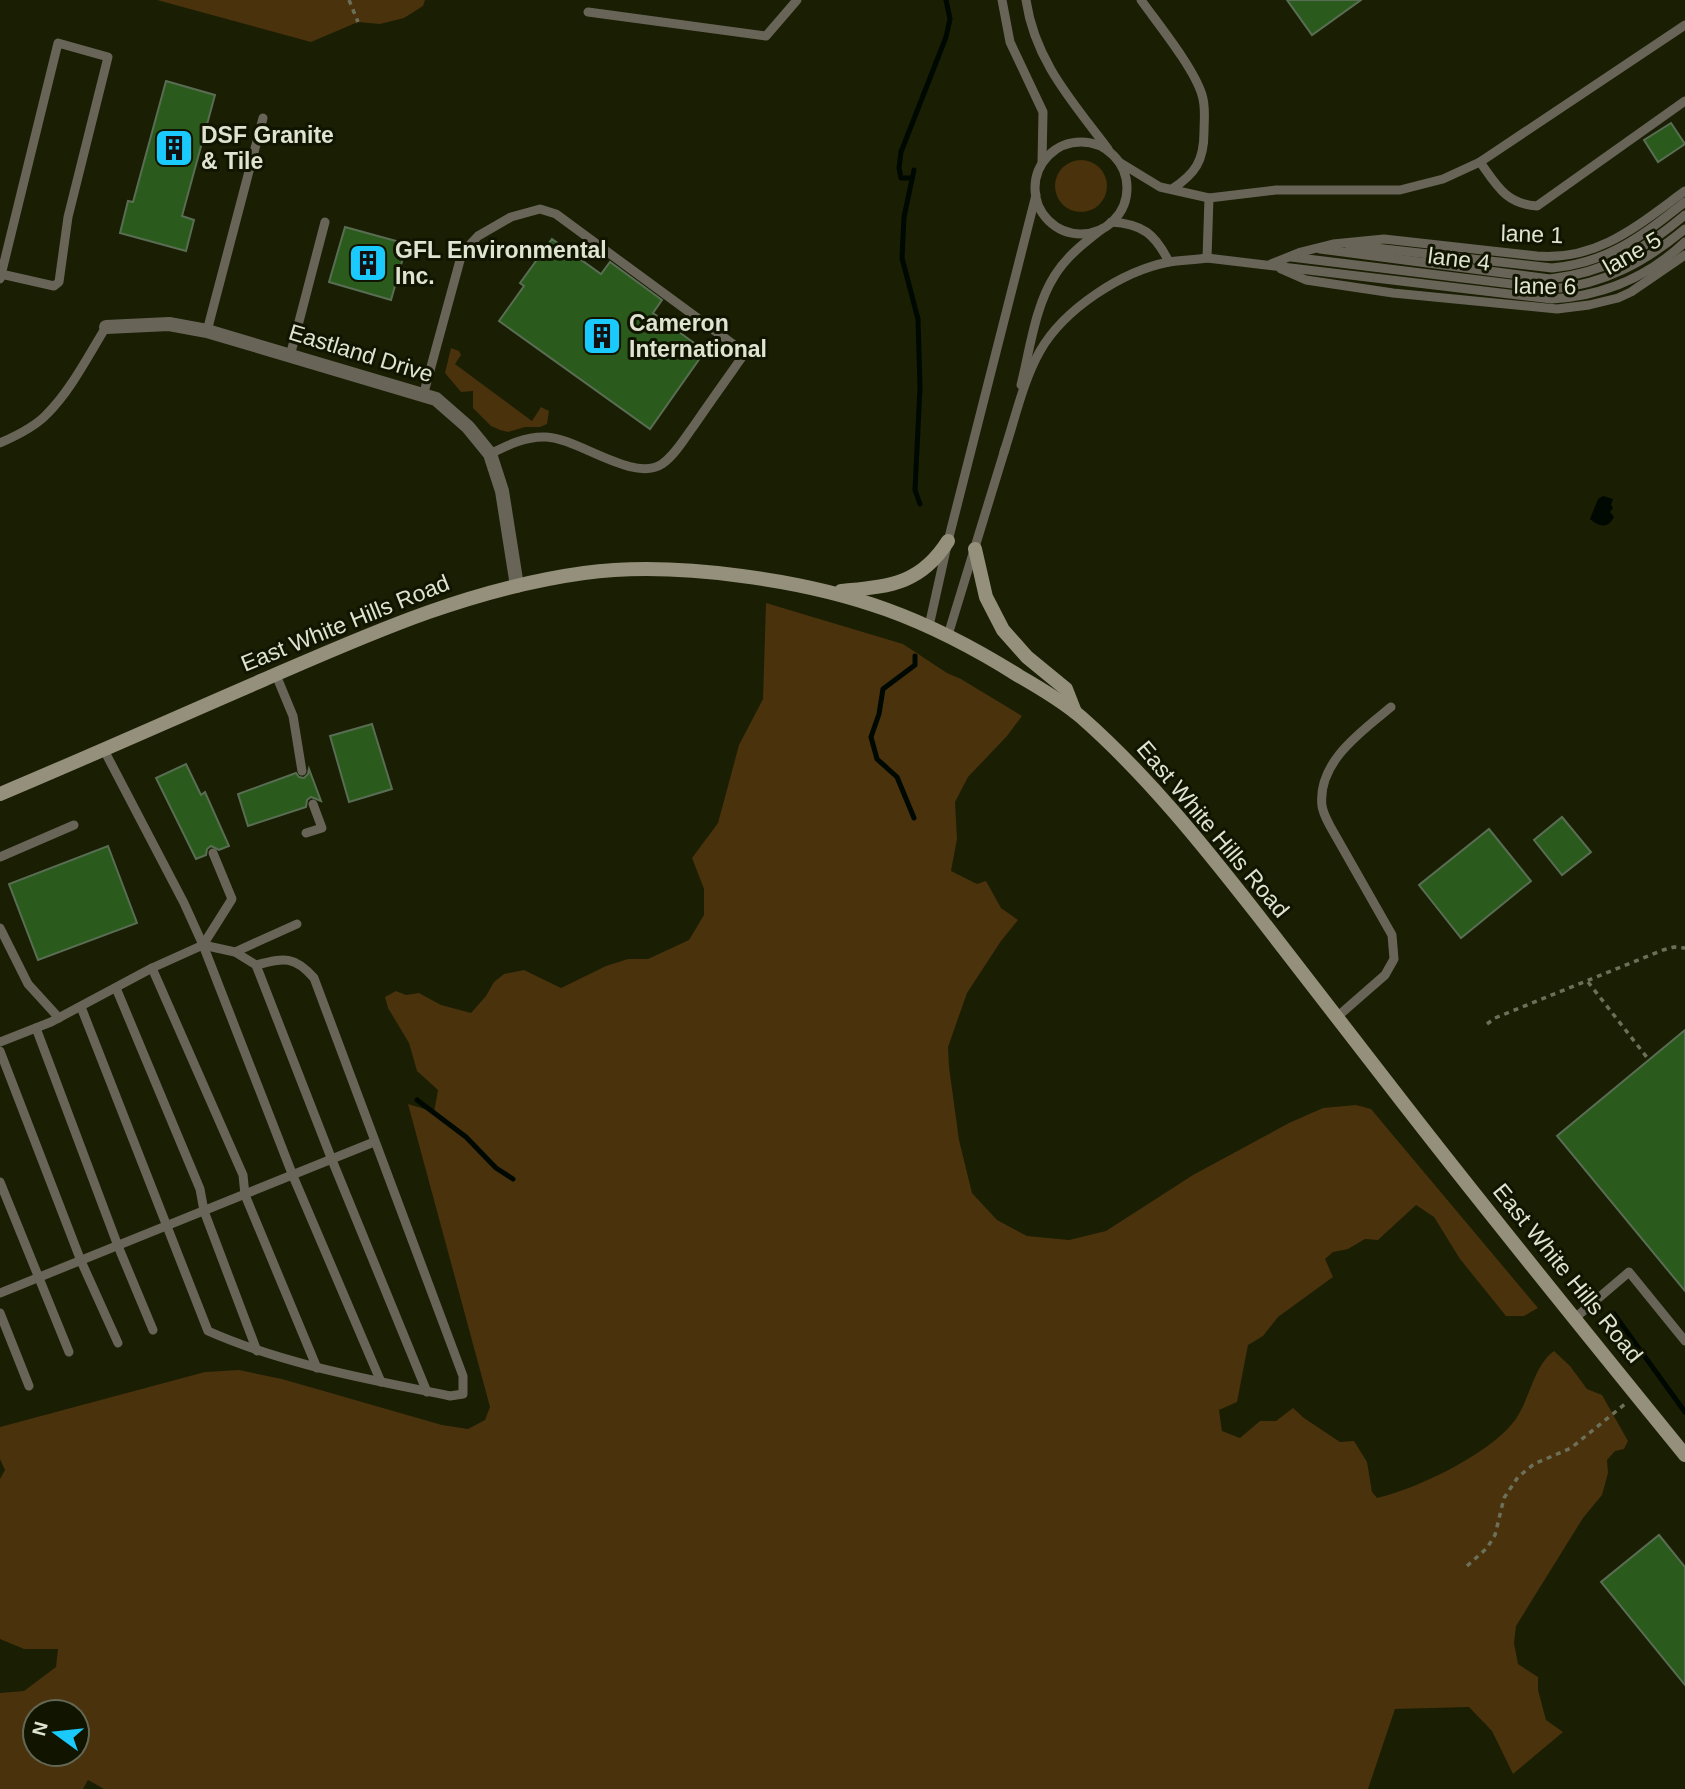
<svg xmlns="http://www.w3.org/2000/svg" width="1685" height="1789" viewBox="0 0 1685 1789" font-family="Helvetica,sans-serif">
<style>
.green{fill:#49320c;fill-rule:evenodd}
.water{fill:#000802}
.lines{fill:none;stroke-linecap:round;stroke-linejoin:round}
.stream{stroke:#000802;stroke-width:5}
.building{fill:#2b5b1c;stroke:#596d54;stroke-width:2}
.path{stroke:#6c7059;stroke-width:3.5;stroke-dasharray:5 5;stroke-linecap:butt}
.lane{stroke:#686558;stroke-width:9}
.street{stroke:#686558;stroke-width:14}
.secondary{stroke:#95907b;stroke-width:14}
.labels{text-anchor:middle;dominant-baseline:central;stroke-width:6;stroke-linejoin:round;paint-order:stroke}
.poi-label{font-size:23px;font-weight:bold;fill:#dfe3d2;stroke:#111500;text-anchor:start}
.street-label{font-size:23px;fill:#dfe3d2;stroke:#111500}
</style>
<rect width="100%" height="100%" fill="#1a1e03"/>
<g class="green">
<polygon points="157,0 425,0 423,6 404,18 380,24 358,22 311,42"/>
<circle cx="1081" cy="186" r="26"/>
<polygon points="451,348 459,351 461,355 455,364 532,421 541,407 549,411 547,424 540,427 525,427 508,432 500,430 491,426 473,408 473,391 461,392 445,373"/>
<path d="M766 603 903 644 947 673 961 679 1022 716 1007 736 968 777 955 802 957 839 951 871 977 884 986 881 1001 908 1018 920 1001 941 967 993 948 1047 949 1067 959 1140 972 1193 997 1220 1027 1236 1069 1240 1106 1231 1193 1175 1289 1123 1323 1108 1356 1105 1371 1109 1538 1308 1524 1316H1506L1460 1259 1434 1217 1416 1205 1378 1240 1365 1239 1348 1249 1333 1252 1325 1259 1333 1277 1278 1317 1263 1336 1248 1345 1237 1402 1219 1410 1222 1431 1240 1438 1260 1421H1276L1293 1408 1304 1418 1340 1442 1354 1441 1367 1462 1372 1492 1377 1498C1416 1489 1485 1456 1512 1424 1530 1403 1532 1367 1554 1351L1570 1366 1587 1389 1602 1395 1628 1441 1624 1449 1615 1451 1607 1460 1608 1473 1602 1495 1583 1518 1516 1626 1514 1643 1518 1664 1538 1677V1690L1546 1720 1563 1732 1513 1774 1492 1731 1469 1707 1395 1709 1368 1789H104L88 1780 83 1789H0V1693L24 1691 56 1667 58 1649H24L0 1639V1479L5 1470 0 1459V1427L205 1372 239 1370 282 1379 442 1425 468 1429 485 1420 490 1407 408 1104 434 1112 438 1090 417 1071 409 1043 388 1008 385 997 396 991 406 995 419 993 441 1005 471 1013 486 996 494 982 504 974 524 970 561 988 606 966 628 959H648L689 940 704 915V889L692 858 718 823 739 745 763 699ZM77 1712V1754H35V1712Z"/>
</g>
<path class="water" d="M1603 496 1613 499 1611 505 1613 508 1610 512 1614 517C1608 529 1599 527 1590 519L1598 499Z"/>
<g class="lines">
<g class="stream">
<polyline points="914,170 904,217 902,258 918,319 920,387 915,490 920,504"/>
<polyline points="912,178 901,178 899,168 901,152 946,37 950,19 946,0"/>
<polyline points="914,818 897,777 877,759 871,737 879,714 883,689 915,665 915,656"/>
<polyline points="417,1100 466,1137 496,1168 513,1179"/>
<polyline points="1614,1314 1685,1412"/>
</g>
</g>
<g class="building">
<polygon points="1287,0 1361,0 1312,35"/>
<polygon points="166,81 215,95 182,216 194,220 186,251 120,233 128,201 133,202"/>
<polygon points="1671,123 1685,144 1658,162 1644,140"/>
<polygon points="345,227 407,244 391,300 329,282"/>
<polygon points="552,239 601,274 610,262 662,300 653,313 705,351 650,429 499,321 524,286 520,283"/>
<polygon points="372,724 392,789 349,802 330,736"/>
<polygon points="186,764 201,795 205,792 229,846 219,850 211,846 207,849 206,855 196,859 156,778"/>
<polygon points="309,769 321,801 311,797 307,800 306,807 248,826 238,794 296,773 299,777 304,778 308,774"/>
<polygon points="1562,817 1591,852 1562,875 1534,840"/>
<polygon points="1489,829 1531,881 1461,938 1419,885"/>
<polygon points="108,846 137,923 38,960 9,884"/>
<polygon points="1685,1030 1685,1291 1557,1136"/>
<polygon points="1659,1535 1685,1567 1685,1685 1601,1582"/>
</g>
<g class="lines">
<g class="path">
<polyline points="349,0 358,22"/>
<polyline points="1588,982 1649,1060"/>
<polyline points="1487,1024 1495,1018 1663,950 1674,947 1685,948"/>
<polyline points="1467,1566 1487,1548 1495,1535 1504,1498 1518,1477 1534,1464 1571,1448 1625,1404"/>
</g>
<g class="lane">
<polyline points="1002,0 1010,42 1043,112 1042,163"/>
<path d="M1026 0C1035 61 1072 101 1108 149"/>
<path d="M1141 0C1158 24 1194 68 1202 95 1206 107 1204 120 1204 132 1204 161 1195 174 1172 189"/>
<polyline points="588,12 766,36 797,0"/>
<circle cx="1081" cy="188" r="46"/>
<polyline points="1119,162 1160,187 1209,198 1276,190 1400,190 1443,179 1480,162 1685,25"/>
<path d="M1480 162C1497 186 1506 204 1537 206L1685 101"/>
<path d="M1111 222C1143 224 1155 234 1169 262"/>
<path d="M1349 245 1552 268C1608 263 1642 236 1685 202"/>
<path d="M1320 249 1550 279C1607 272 1642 251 1685 215"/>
<path d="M1291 257 1553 289C1605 284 1645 262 1685 229"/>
<polyline points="1207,258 1209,198"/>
<path d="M1271 264 1301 252 1333 244 1384 239 1537 256C1598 261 1638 225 1685 191"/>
<polyline points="1281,269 1306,280 1393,293 1557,309 1589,305 1618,298 1631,292 1685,255"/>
<polyline points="0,279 58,43 108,57 68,217 59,282 54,286 1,274"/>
<polyline points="207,331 263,118"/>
<polyline points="290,356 325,222"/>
<path d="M1021 385C1030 349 1035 306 1055 275 1067 256 1084 243 1102 229"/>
<path d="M423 396 462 253 478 236 511 217 540 209 556 214 745 353C728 377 710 402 693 427 684 439 675 455 662 464 633 483 578 438 546 437 526 436 508 445 490 454"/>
<path d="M0 443C16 436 35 427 47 414 71 390 88 356 106 327"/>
<path d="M1004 452C1015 419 1023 381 1040 351 1064 309 1122 271 1169 262 1181 260 1194 260 1207 258L1552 299C1602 296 1648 277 1685 242"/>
<polyline points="929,626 948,541 1036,195"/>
<polyline points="948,635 1005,449"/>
<polyline points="276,675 293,716 302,771"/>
<polyline points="306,833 322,828 313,804"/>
<polyline points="0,857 74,825"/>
<polyline points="0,928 28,984 59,1018"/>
<polyline points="203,945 235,952 256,965 332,1160 427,1392"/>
<polyline points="203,945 293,1176 381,1382"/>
<polyline points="203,945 232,899 213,853"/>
<polyline points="235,952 297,924"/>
<polyline points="152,968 243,1175 245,1195 317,1368"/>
<polyline points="116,988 200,1189 204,1211 257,1351"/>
<path d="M81 1007 208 1331C285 1365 368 1379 450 1396L463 1394V1376L314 978C294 955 284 958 256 965"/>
<path d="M1337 1017 1385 975 1394 959 1392 935 1330 826C1327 820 1323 813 1322 806 1317 762 1362 731 1391 707"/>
<polyline points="36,1028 118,1246 153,1330"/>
<polyline points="0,1042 51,1022 152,968 203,945 184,903 104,750"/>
<polyline points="0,1051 81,1261 118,1343"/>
<polyline points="0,1182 69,1352"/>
<polyline points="0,1293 374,1142"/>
<polyline points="0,1313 29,1386"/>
<polyline points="1575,1318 1629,1272 1685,1341"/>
</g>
<polyline class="street" points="106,327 169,324 207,331 436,399 468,427 490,454 502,491 517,586"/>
<g class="secondary">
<polyline points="975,549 986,597 1003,630 1027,657 1066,689 1075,712"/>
<path d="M841 591C889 586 920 585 948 541"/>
<path d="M0 794C88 757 175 718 263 680 369 634 468 589 584 573 636 566 690 569 742 576 850 590 927 618 1019 676 1040 688 1062 701 1081 717 1147 775 1203 845 1257 914 1301 970 1344 1026 1387 1082 1484 1208 1585 1332 1685 1455"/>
</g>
</g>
<defs>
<g id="building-square" transform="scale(2.0125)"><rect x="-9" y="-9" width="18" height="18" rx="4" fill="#1acafc" stroke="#111500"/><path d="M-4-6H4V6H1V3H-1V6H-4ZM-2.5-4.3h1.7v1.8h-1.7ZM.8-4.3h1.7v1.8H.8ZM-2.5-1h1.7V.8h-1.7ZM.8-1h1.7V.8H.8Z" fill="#111"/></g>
</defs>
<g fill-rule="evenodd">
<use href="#building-square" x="174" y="148"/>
<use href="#building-square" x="368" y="263"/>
<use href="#building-square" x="602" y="336"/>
</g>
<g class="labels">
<g class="poi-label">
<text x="201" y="135">DSF Granite<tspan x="201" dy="26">&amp; Tile</tspan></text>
<text x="395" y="250">GFL Environmental<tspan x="395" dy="26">Inc.</tspan></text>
<text x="629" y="323">Cameron<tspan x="629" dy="26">International</tspan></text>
</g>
<g class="street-label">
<text transform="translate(1532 234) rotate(2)">lane 1</text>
<text transform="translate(1632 253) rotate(-30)">lane 5</text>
<text transform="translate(1459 259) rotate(7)">lane 4</text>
<text transform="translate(1545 286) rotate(1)">lane 6</text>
<text transform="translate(361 353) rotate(17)">Eastland Drive</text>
<text transform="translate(345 623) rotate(-22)">East White Hills Road</text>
<text transform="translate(1213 829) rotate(50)">East White Hills Road</text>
<text transform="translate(1568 1273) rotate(51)">East White Hills Road</text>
</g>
</g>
<g transform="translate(56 1733) rotate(285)"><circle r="33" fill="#111500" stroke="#636754" stroke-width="2"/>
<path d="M0-5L12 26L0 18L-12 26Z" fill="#1acafc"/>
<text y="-10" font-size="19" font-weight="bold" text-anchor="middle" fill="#dfe3d2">N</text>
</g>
</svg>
